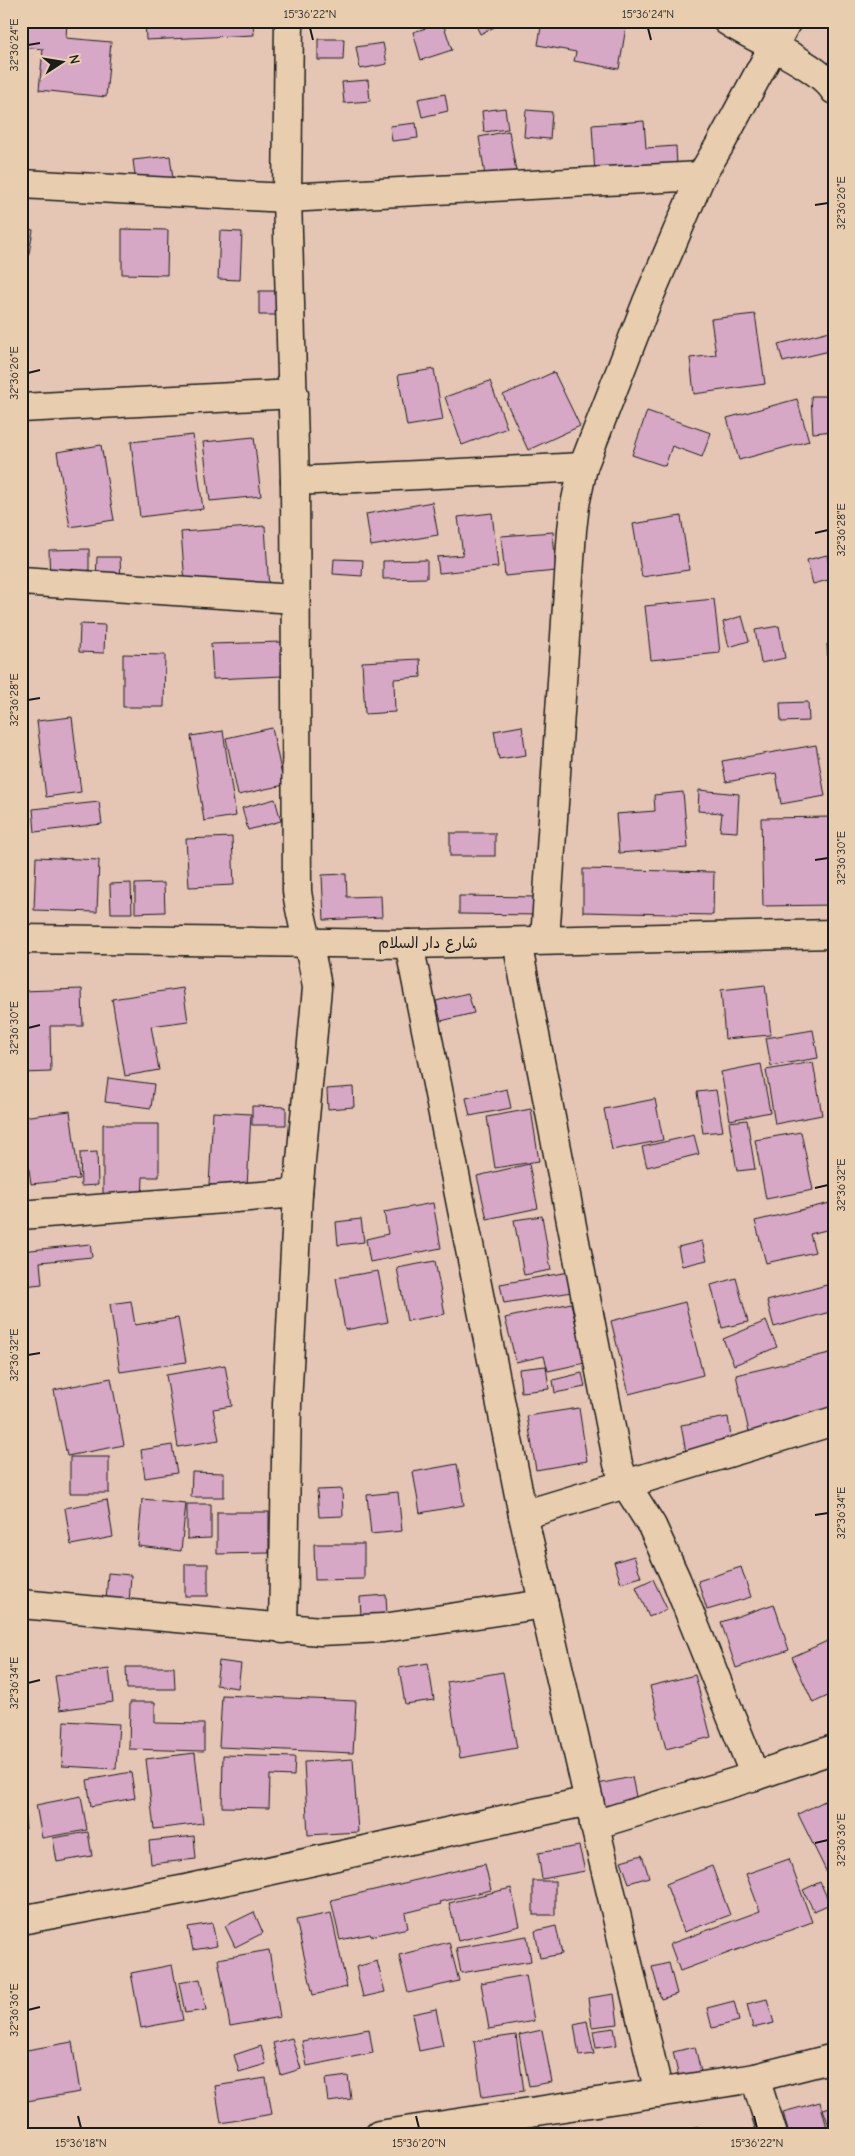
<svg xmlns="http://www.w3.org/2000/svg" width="855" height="2156" viewBox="0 0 855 2156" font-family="'Comic Neue','Playpen Sans Arabic',sans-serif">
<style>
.building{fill:#d7a7c6;stroke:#1c1c1c}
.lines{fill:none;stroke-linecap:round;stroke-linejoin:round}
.minor-casing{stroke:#1c1c1c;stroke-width:31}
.minor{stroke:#e8ceaf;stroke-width:28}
.ticks{fill:none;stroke:#1c1c1c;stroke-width:2}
.labels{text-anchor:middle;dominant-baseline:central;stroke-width:4.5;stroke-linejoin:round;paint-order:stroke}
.street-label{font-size:15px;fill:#1c1c1c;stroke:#e8ceaf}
.neatline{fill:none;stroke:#1c1c1c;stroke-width:2}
.ticks-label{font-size:12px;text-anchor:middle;fill:#1c1c1c}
</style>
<rect width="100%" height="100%" fill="#e5c6b4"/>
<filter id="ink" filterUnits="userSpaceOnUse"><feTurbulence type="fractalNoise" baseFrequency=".02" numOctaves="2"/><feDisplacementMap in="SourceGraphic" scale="10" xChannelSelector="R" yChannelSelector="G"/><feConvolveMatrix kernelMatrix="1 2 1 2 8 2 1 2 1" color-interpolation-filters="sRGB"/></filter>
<g filter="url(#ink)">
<g class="building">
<polygon points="21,21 67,21 66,38 111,42 106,97 39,90 43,49 21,47"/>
<polygon points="145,21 253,21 254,35 146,40"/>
<polygon points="474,21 502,21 503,23 480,34"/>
<polygon points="542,21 627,21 619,69 574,61 576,52 538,45"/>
<polygon points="746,21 790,21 788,34 745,25"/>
<polygon points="443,23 452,50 421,60 413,32"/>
<polygon points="318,39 344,39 343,60 318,60"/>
<polygon points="383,43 387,64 360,69 356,47"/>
<polygon points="368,80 370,101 344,103 342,82"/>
<polygon points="445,94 448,111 422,117 418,99"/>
<polygon points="505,108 508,129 484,132 482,111"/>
<polygon points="526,110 552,112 550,139 524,137"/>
<polygon points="644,121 646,148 676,146 677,167 595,174 592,125"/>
<polygon points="416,123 418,138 392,141 390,126"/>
<polygon points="509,131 516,171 485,176 479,137"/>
<polygon points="170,156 173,179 136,183 133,160"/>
<polygon points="21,227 33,230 24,282 21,281"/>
<polygon points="122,229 168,230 167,275 122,274"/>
<polygon points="220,231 242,232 240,280 218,279"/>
<polygon points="259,291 280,291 281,315 259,315"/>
<polygon points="755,314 765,384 694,394 690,358 716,355 711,319"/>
<polygon points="830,331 834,350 783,362 778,344"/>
<polygon points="434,369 443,420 407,426 398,375"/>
<polygon points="554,372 580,426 528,450 503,395"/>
<polygon points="490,381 507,428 462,445 445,397"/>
<polygon points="811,396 834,396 834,431 813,433"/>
<polygon points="797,399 809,441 739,460 727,418"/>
<polygon points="647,411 711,433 702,457 672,446 665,466 632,455"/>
<polygon points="193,435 203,509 140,517 131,442"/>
<polygon points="254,437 261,496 210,501 203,442"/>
<polygon points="101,445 114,520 70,527 57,452"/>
<polygon points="432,502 438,535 371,546 366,514"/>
<polygon points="492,513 498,567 439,573 437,557 463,555 458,517"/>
<polygon points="681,516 689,570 642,577 633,524"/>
<polygon points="265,526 269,590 186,596 181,532"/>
<polygon points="553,532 556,571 505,576 501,536"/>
<polygon points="89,549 89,583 50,584 49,550"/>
<polygon points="827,555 832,579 813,584 807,560"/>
<polygon points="97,557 120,557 121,581 96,581"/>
<polygon points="334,559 363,560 362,576 333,574"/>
<polygon points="427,560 427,578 383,579 383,561"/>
<polygon points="714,599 720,653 651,660 645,606"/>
<polygon points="742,616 749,641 729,647 723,622"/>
<polygon points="80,624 105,625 104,653 79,652"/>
<polygon points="779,626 785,658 761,663 755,630"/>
<polygon points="282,642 283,676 213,679 211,644"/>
<polygon points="827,644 834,644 834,661 828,662"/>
<polygon points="123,654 165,655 164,707 123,707"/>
<polygon points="420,659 421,677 394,679 395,712 365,714 362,662"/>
<polygon points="808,702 809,721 781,722 780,703"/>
<polygon points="72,717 81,792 46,797 37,721"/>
<polygon points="522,726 526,755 499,759 494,731"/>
<polygon points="272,728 284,785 238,795 226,738"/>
<polygon points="223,731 236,816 204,821 191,736"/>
<polygon points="816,745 825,796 781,804 776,773 726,782 722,761"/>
<polygon points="699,790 739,794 737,832 720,831 722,813 698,811"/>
<polygon points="683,792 688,848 619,853 616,814 655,811 654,795"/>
<polygon points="275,799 281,821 248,830 242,808"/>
<polygon points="99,802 102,824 35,832 33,809"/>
<polygon points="834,817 834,905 763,906 761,818"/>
<rect x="450" y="833" width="45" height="23"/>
<polygon points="232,837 234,885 189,887 186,839"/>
<polygon points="36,857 99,860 97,912 34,910"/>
<polygon points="583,869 714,872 713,915 583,912"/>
<polygon points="346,874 347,897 381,896 382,917 324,920 322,875"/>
<polygon points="131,883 132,913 111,913 110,884"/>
<polygon points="164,883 165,912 135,913 135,884"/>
<polygon points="459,896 542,897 541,915 459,914"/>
<polygon points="765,985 771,1035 725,1039 721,990"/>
<polygon points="183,988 188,1021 151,1026 159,1070 125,1076 112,999"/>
<polygon points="82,989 83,1026 50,1026 51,1072 21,1073 21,991"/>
<polygon points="468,993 474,1013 441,1021 436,1001"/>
<polygon points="813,1030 818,1058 771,1066 766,1038"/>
<polygon points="813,1062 822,1115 775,1124 766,1070"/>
<polygon points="761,1064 770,1112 730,1120 721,1072"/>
<polygon points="108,1078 154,1084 151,1108 105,1102"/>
<polygon points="353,1087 354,1107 328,1109 327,1089"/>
<polygon points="507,1089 511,1108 470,1116 466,1098"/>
<polygon points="716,1090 723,1131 703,1133 697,1092"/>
<polygon points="655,1099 663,1140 612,1150 604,1109"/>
<polygon points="252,1106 286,1107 286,1125 252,1125"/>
<polygon points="531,1109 539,1161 495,1168 487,1117"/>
<polygon points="70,1111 79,1179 31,1184 22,1117"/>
<polygon points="213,1112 251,1114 247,1187 209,1185"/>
<polygon points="747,1120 755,1169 737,1171 729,1122"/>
<polygon points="103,1124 159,1124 159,1177 143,1177 142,1203 103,1202"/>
<polygon points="801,1132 813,1190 766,1199 755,1140"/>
<polygon points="694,1135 699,1154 647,1167 642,1147"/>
<polygon points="97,1152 98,1185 81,1186 80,1153"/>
<polygon points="529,1164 538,1208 487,1219 477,1176"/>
<polygon points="834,1202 834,1228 810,1234 815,1252 766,1263 755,1221"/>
<polygon points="433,1203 441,1248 370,1262 366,1239 388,1234 384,1212"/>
<polygon points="542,1216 551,1270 524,1275 514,1220"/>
<polygon points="361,1219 364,1242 338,1245 336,1222"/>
<polygon points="702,1241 707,1260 682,1266 678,1247"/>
<polygon points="90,1244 92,1257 40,1262 42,1284 24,1286 21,1251"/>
<polygon points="435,1261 445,1314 407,1321 397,1268"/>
<polygon points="378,1271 388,1322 345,1330 336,1278"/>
<polygon points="569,1272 572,1292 504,1303 500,1284"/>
<polygon points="736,1278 748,1322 722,1328 711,1285"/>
<polygon points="834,1283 834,1311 774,1327 767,1301"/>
<polygon points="131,1301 135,1325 178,1318 186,1362 120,1372 110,1304"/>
<polygon points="685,1302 703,1375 629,1394 611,1321"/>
<polygon points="571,1303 585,1363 548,1371 544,1356 516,1362 505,1318"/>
<polygon points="766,1321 777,1347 734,1365 723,1339"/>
<polygon points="834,1352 834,1408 807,1415 809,1421 750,1436 736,1375"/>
<polygon points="225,1365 232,1406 213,1409 219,1440 178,1447 166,1375"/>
<polygon points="546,1366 549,1389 521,1392 519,1369"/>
<polygon points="582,1373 585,1387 555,1393 553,1380"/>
<polygon points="111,1378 124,1445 67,1456 54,1390"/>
<polygon points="579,1408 587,1461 536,1470 527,1416"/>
<polygon points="728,1417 733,1450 687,1458 681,1425"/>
<polygon points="172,1445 177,1473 145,1478 141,1450"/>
<rect x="70" y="1457" width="39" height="36"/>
<polygon points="457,1464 464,1505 420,1513 413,1472"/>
<polygon points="192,1472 224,1473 224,1497 191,1497"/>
<polygon points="342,1489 343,1516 319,1517 317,1490"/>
<polygon points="398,1492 402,1531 371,1534 367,1495"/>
<polygon points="142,1499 186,1503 181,1551 138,1546"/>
<polygon points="107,1500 113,1537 71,1545 65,1508"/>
<polygon points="187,1504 211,1504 211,1538 187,1539"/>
<polygon points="217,1512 269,1512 269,1553 217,1554"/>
<polygon points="314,1544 364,1544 364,1579 315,1580"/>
<polygon points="634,1556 641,1577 621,1583 614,1562"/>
<rect x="185" y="1564" width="23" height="32"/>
<polygon points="741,1567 751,1597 707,1610 698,1581"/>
<polygon points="108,1573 131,1575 129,1603 106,1601"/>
<polygon points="653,1579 667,1609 649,1617 636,1587"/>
<polygon points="386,1595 387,1615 361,1617 360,1597"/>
<polygon points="774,1604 789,1650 736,1668 721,1622"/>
<polygon points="834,1638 834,1693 813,1703 792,1657"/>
<polygon points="219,1661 241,1664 238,1688 216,1685"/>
<polygon points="428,1663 434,1700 405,1704 399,1668"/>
<polygon points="126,1667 174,1667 175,1689 127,1689"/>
<polygon points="109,1669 113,1702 60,1710 55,1676"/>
<polygon points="503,1672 517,1748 460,1758 447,1682"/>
<polygon points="695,1675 711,1737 666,1749 650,1686"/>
<polygon points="21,1689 24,1689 23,1708 21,1708"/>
<polygon points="222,1695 356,1701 353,1753 219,1747"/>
<polygon points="130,1702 155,1702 155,1723 204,1724 204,1751 129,1749"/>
<polygon points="64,1721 119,1724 116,1769 62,1766"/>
<polygon points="195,1753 203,1823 154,1829 146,1759"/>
<polygon points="223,1755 295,1757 294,1776 270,1775 269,1808 222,1807"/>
<polygon points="353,1759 358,1832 308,1835 304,1762"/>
<polygon points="131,1772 135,1798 91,1806 87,1780"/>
<polygon points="632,1777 640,1816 606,1823 598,1784"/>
<polygon points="21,1779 26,1829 21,1830"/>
<polygon points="81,1796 87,1830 42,1838 36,1805"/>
<polygon points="831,1798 834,1804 834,1887 798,1814"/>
<polygon points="88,1832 92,1856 57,1862 53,1838"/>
<polygon points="194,1836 196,1859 151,1864 149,1841"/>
<polygon points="579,1846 585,1871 542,1879 538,1853"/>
<polygon points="642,1855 649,1877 629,1883 621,1861"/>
<polygon points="789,1859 812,1922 680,1971 670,1944 760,1911 746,1874"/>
<polygon points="485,1864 491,1890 440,1902 441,1904 405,1913 408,1928 371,1936 370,1934 340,1940 331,1900"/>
<polygon points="712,1866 730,1915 684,1932 666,1884"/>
<rect x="533" y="1881" width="22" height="34"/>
<polygon points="820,1882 830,1904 814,1911 803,1890"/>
<polygon points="511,1888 520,1926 458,1941 449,1903"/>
<polygon points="254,1912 263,1933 235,1947 225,1926"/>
<polygon points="331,1913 347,1987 313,1995 296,1920"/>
<polygon points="212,1923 217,1946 193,1950 188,1927"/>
<polygon points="556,1926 562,1954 540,1958 535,1931"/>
<polygon points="527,1936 531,1961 461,1973 456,1948"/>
<polygon points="449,1942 459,1981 408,1993 399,1955"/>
<polygon points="269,1950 280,2017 230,2026 218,1959"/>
<polygon points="377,1961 385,1992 363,1997 356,1967"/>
<polygon points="669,1963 677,1994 661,1999 652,1967"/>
<polygon points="172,1965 183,2020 141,2028 131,1973"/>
<polygon points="526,1975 534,2021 489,2029 481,1983"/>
<polygon points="200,1979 206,2010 185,2013 179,1983"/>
<polygon points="614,1994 618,2024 592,2027 588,1998"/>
<polygon points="767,1999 774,2023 753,2028 747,2004"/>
<polygon points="734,2001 739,2021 712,2028 707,2008"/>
<polygon points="436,2009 443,2046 419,2051 412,2014"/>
<polygon points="587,2021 594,2054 579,2056 574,2024"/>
<polygon points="614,2028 617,2045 596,2048 593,2031"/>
<polygon points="369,2029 373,2053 307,2066 302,2041"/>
<polygon points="542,2030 552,2082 529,2086 519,2035"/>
<polygon points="516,2035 524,2091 482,2097 474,2041"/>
<polygon points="292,2038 301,2069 281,2075 273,2043"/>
<polygon points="72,2042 80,2092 21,2102 21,2051"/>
<polygon points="261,2046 266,2064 239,2072 234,2055"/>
<polygon points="695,2047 703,2080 681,2086 673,2052"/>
<polygon points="348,2076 351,2099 328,2102 325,2079"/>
<polygon points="266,2078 272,2114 221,2123 215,2086"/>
<polygon points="820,2102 829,2135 789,2135 783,2112"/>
<polygon points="834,2106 834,2128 830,2129 823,2109"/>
<polygon points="699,2127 700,2135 675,2135 674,2133"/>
</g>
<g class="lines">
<g class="minor-casing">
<g id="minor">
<path d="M727 21C755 39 818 65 834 90"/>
<polyline points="21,184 287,198 701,176"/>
<polyline points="21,408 294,394"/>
<polyline points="295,481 583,467"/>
<polyline points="21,581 295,599"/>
<polyline points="21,939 409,944 834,934"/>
<polyline points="545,940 572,530 575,505 583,467 647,302 701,176 721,143 787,21"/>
<polyline points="517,942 618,1464 625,1483 652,1526 676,1579 755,1776"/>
<polyline points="409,944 523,1515 589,1801 659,2093"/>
<polyline points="21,1215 298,1193"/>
<polyline points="523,1515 834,1421"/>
<polyline points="21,1604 320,1631 383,1628 544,1604"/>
<path d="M283 1629 287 1404 298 1193 317 988C313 955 301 924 297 891L295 481 287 198 289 21"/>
<polyline points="594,1825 755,1776 834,1749"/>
<polyline points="21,1920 186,1889 589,1801"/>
<polyline points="755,2078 773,2135"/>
<polyline points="379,2135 755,2078 834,2058"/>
</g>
</g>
<use href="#minor" class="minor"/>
</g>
</g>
<path class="ticks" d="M310 28 313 40M648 28 651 40M28 45 40 43M815 205 828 203M28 373 40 370M815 533 828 530M28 700 40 698M815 860 828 858M28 1028 40 1025M815 1188 828 1185M28 1355 40 1353M815 1515 828 1513M28 1683 40 1680M815 1843 828 1840M28 2010 40 2007M78 2116 81 2128M416 2116 419 2128M754 2116 757 2128"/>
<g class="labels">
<g class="street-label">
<text x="428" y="943">شارع دار السلام</text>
</g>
</g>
<rect width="855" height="2156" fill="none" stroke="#e8ceaf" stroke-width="55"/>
<g transform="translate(62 62) rotate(78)" stroke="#e8ceaf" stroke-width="4" paint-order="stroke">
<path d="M0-4L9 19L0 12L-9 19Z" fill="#1c1c1c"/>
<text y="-8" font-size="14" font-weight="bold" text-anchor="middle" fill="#1c1c1c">N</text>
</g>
<rect x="28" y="28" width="800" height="2100" class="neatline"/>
<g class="ticks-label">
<text x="310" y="18">15°36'22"N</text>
<text x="648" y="18">15°36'24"N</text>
<text transform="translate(14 45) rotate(-90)" y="4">32°36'24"E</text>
<text transform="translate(841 203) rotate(-90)" y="4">32°36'26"E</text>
<text transform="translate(14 373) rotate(-90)" y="4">32°36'26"E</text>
<text transform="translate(841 530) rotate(-90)" y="4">32°36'28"E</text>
<text transform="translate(14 700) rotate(-90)" y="4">32°36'28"E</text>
<text transform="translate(841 858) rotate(-90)" y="4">32°36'30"E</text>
<text transform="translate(14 1028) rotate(-90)" y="4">32°36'30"E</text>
<text transform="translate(841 1185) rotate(-90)" y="4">32°36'32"E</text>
<text transform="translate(14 1355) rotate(-90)" y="4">32°36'32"E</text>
<text transform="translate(841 1513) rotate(-90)" y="4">32°36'34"E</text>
<text transform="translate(14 1683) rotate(-90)" y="4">32°36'34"E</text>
<text transform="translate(841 1840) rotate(-90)" y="4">32°36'36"E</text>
<text transform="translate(14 2010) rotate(-90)" y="4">32°36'36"E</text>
<text x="81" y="2147">15°36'18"N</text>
<text x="419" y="2147">15°36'20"N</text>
<text x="757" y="2147">15°36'22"N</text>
</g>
</svg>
